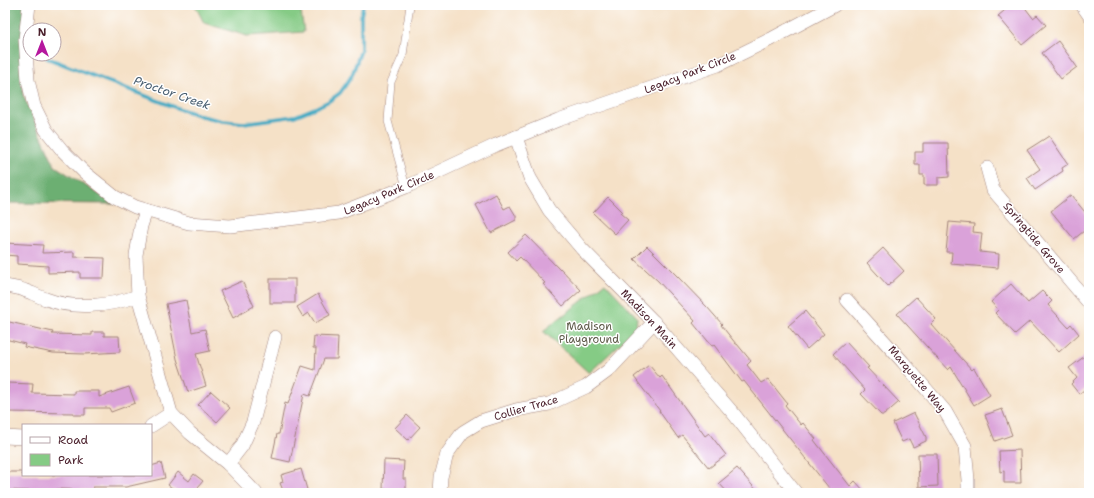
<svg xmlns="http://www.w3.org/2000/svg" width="1094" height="498" viewBox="0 0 1094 498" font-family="'Shantell Sans',sans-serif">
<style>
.green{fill:#85cb85;stroke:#687558}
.forest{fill:#6caf72;stroke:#5b674e}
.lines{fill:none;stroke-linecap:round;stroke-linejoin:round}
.stream{stroke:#45abc4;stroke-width:3.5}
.building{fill:#daa2d9}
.lane-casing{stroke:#a08079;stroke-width:8}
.street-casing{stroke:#a08079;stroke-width:14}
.lane{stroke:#fff;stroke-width:7}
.street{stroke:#fff;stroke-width:13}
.labels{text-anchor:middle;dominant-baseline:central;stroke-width:3;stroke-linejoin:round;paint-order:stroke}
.street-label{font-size:11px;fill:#4a1f2b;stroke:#fff}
.park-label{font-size:11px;fill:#5f5b4a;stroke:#fff}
.water-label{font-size:12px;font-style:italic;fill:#485e70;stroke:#fff}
</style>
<rect width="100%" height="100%" fill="#fff"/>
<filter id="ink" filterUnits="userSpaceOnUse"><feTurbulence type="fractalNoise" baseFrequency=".025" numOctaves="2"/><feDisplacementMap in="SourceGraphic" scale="8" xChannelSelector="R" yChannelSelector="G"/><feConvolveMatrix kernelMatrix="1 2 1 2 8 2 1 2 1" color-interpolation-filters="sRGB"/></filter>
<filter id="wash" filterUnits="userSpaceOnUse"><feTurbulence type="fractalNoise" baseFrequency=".012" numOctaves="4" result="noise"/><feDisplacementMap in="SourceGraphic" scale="16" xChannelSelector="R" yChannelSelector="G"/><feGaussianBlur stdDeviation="0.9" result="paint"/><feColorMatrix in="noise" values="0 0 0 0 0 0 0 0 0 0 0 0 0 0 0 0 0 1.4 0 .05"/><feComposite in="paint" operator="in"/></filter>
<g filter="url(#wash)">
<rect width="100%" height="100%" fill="#f5e1c7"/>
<g class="green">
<polygon points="195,5 300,5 304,32 247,36 204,23"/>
<polygon points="605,283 637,317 636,329 589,373 543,331"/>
</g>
<polygon class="forest" points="5,5 28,5 23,22 23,95 55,166 114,204 5,203"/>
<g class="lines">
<polyline class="stream" points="47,58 177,108 201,116 223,121 244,123 295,116 317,107 329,101 340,93 347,83 352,75 361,50 361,16 363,5"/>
</g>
<g id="blocks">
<g class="building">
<polygon points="1011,5 1023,5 1033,18 1037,15 1046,25 1022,45 998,16"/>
<polygon points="1058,41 1077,67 1061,79 1042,53"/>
<polygon points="1049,136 1068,164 1062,168 1063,171 1035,190 1027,178 1040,169 1027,150"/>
<polygon points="923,143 948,143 949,177 938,178 938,185 924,185 924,175 920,175 920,165 915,165 915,152 923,152"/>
<polygon points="496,194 504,209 510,206 516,216 516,220 491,233 476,205"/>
<polygon points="1071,195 1089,217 1089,227 1074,239 1051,211"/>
<polygon points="608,197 622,211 620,213 628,220 615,234 593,213"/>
<polygon points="949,222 974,224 973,232 982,233 980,252 999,254 998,268 951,264 952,252 946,252"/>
<polygon points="526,235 559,269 560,268 581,290 563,306 543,284 545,283 520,257 516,261 508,252"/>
<polygon points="5,243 43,245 42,253 74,252 74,257 105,258 104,278 80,278 80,272 48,273 48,266 17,264 17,256 5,255"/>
<polygon points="647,246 677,276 707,307 722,324 721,325 736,344 737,344 751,361 747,365 761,383 768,379 787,403 785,405 801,425 803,423 816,439 814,440 850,486 855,481 866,493 833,493 744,381 742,382 714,345 712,346 693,323 695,321 658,281 634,259"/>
<polygon points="883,248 904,271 888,286 867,263"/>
<rect x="270" y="279" width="25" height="24"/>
<polygon points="242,281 254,306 233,318 220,291"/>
<polygon points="1011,284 1028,303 1042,291 1052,301 1048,305 1068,327 1071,324 1079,334 1059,352 1030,321 1015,334 995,313 998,310 991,302"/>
<polygon points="318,294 330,315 315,323 309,313 303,317 297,307"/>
<polygon points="916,297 936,319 931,324 972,370 974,368 990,395 974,405 951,367 948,370 897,314"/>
<polygon points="186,300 192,332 205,329 210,351 196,354 206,386 188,392 177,359 166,304"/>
<polygon points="805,311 824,334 807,349 788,326"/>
<polygon points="5,321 53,332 52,334 92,335 92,332 104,332 104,336 119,336 120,352 85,354 53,353 24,347 25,344 5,339"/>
<polygon points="314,336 338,337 337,359 324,359 310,396 304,394 290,462 272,458 277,434 279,434 285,403 288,404 302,366 315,370 316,348 313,348"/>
<polygon points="846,342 869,367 867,368 899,402 884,415 881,415 861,394 865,390 833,354"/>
<polygon points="1089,353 1089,386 1079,394 1071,384 1077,378 1069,368"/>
<polygon points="649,365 660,378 662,376 705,436 709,433 726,455 709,468 682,435 678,438 659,411 660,411 634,377"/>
<polygon points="8,383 33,384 32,393 74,394 74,391 99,391 99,397 129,387 135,403 111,412 109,408 85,408 85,415 74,415 74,413 7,412"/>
<polygon points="211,391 230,408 217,422 198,405"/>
<polygon points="1002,409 1012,435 995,441 985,415"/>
<polygon points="914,413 926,437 926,441 913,447 909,439 902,442 893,423"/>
<polygon points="407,415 420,427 408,440 395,428"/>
<polygon points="1020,450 1021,483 1004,483 1004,471 1000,472 999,451"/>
<polygon points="918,454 937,454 938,486 919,487"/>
<polygon points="384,460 404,461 403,479 406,479 406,490 383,489"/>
<polygon points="161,463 165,478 126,487 93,487 93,490 57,489 57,492 5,490 5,472 22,472 22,475 151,475 151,466"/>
<polygon points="737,468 759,493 728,493 719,483"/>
<polygon points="301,469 308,493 284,493 280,483 283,482 281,475"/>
<polygon points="178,472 189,481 194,474 203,481 193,493 179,493 168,485"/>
</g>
</g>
</g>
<g filter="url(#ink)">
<use href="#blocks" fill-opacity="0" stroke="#a08079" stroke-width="1"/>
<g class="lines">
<g class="lane-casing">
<polyline id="lane" points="406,187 388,121 391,82 403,55 410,5"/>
</g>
<g class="street-casing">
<g id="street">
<polyline points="29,5 25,39 28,80 34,106 46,130 62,150 84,172 115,197 135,207 189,223 230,226 339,213 406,187 496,145 558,120 718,65 773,38 835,5"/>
<polyline points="1082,5 1089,15"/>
<polyline points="516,137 530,178 549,210 582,249 654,322 733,413 796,493"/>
<polyline points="987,168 993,190 1089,303"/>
<polyline points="146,211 141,226 136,255 138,296 171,413 190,433 228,464 256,493"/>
<path d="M5 286C12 287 20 288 26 291 33 293 39 297 46 299 75 310 109 306 138 296"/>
<polyline points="847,300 903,362 945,411 965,446 968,480 968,493"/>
<polyline points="151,426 171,413"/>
<polyline points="5,437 23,438"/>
<polyline points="228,464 242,446 253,422 275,337"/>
<polyline points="440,493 441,477 447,454 454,444 463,432 481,421 516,410 549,404 586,387 609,370 654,322"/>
</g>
</g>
<use href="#lane" class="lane"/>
<use href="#street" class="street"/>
</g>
</g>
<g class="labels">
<g class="street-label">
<text transform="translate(690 73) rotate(-21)">Legacy Park Circle</text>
<text transform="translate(389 193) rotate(-23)">Legacy Park Circle</text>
<text transform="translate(1034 238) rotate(50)">Springtide Grove</text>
<text transform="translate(649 319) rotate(47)">Madison Main</text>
<text transform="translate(917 379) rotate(50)">Marquette Way</text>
<text transform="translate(526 408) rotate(-16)">Collier Trace</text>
</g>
<g class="park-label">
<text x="589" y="326">Madison<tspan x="589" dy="13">Playground</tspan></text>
</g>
<g class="water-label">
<text transform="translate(172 93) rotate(19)">Proctor Creek</text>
</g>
</g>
<rect width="1094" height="498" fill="none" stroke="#fff" stroke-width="20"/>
<rect x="22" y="424" width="130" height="52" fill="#ffffff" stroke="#b7a5aa"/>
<rect x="30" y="437" width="20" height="6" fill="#ffffff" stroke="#b7a5aa"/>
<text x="58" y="444" font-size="12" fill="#4a1f2b">Road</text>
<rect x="30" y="454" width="20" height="12" fill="#85cb85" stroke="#b7a5aa"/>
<text x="58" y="464" font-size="12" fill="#4a1f2b">Park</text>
<g transform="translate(42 42)"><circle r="19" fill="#ffffff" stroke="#b7a5aa"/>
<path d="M0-3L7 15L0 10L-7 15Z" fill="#b5179e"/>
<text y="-6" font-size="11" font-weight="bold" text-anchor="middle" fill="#4a1f2b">N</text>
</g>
</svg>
